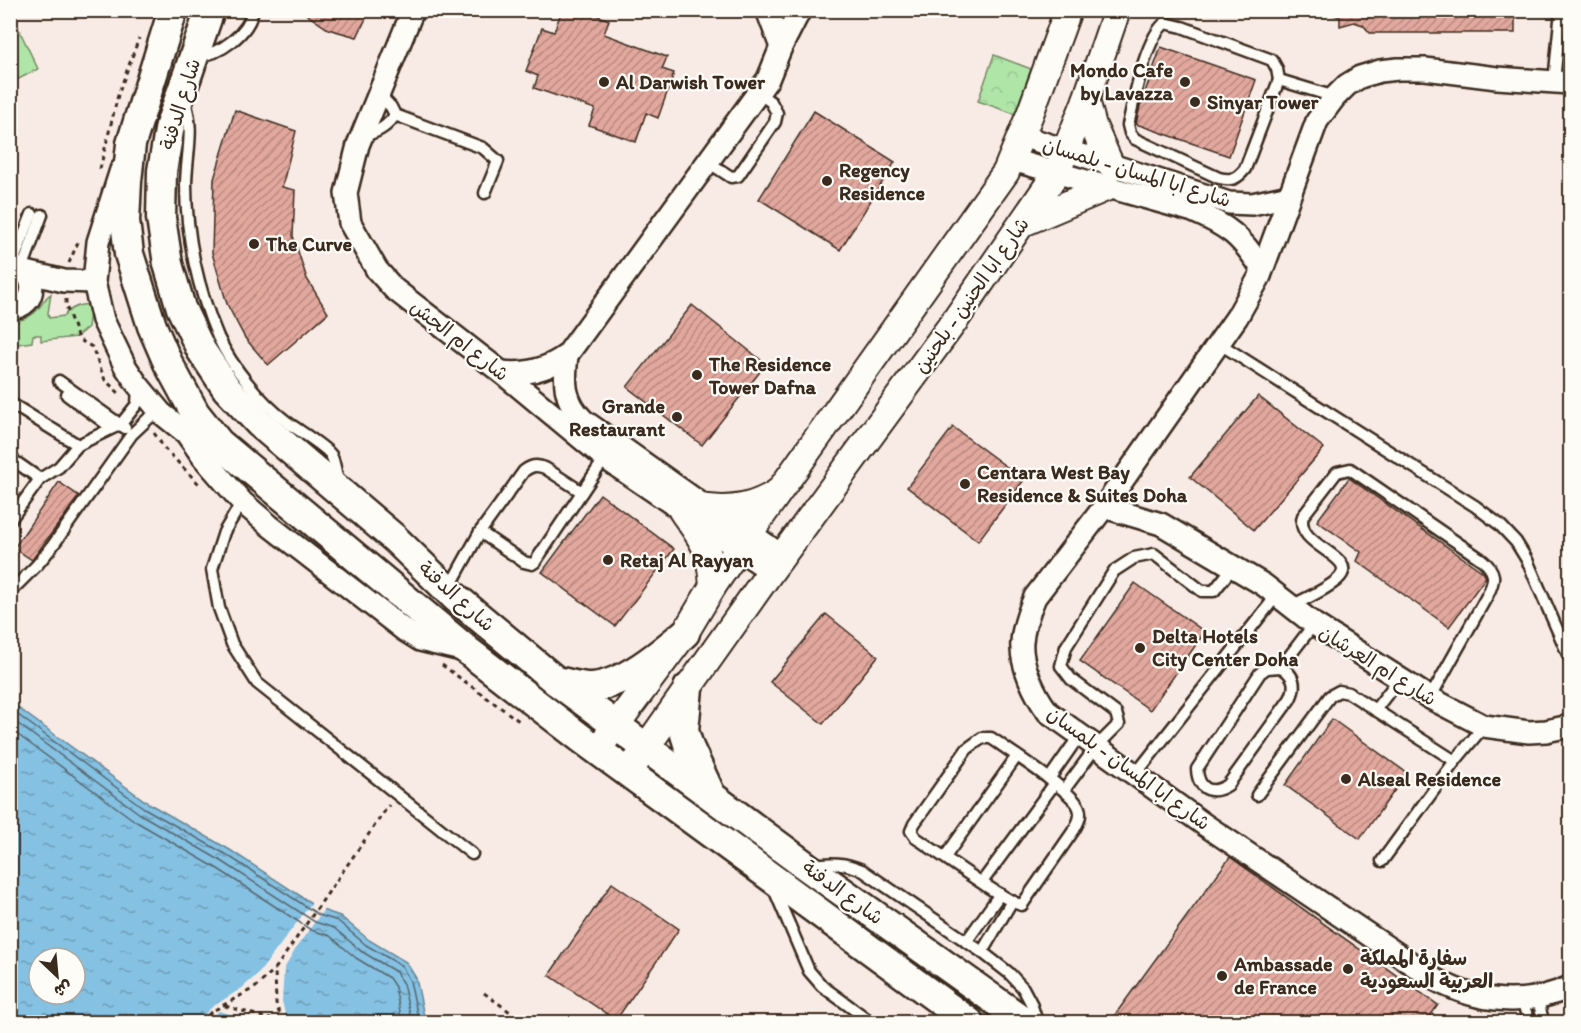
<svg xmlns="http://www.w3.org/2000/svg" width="1581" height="1033" viewBox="0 0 1581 1033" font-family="Itim,'Playpen Sans Arabic',sans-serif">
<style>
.grass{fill:#afe6a8;stroke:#758863;stroke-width:1.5}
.forest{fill:url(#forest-crowns);stroke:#758863;stroke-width:1.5}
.water{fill:url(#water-ripples);stroke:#678594;stroke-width:1.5;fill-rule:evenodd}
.pier{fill:#f8ebe5}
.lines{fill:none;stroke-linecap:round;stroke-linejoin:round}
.shore{stroke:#58666d;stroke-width:1.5}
.building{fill:url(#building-hatch);stroke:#3b2a1e;stroke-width:1.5}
.service-casing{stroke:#3b2a1e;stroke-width:15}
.minor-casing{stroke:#3b2a1e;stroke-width:26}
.tertiary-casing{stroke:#3b2a1e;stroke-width:30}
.secondary-casing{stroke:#3b2a1e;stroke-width:33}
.path{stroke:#3b2a1e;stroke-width:3;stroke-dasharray:4.5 4.5;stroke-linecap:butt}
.service{stroke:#fdfcf7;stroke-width:10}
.minor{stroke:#fdfcf7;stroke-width:21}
.tertiary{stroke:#fdfcf7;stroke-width:26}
.secondary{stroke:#fdfcf7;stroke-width:28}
.poi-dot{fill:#3b2a1e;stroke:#fdfcf7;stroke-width:2}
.labels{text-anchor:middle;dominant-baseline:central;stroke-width:4.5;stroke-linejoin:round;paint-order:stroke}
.poi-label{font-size:20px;font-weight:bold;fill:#3b2a1e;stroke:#fdfcf7;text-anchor:start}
.street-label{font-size:20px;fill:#3b2a1e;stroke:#fdfcf7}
</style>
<defs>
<pattern id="forest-crowns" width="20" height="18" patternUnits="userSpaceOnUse" patternTransform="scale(1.5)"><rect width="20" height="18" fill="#afe6a8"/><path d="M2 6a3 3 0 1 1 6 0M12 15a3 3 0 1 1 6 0" fill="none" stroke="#97c590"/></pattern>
<pattern id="water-ripples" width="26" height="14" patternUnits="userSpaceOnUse" patternTransform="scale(1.5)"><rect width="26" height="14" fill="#84c1e3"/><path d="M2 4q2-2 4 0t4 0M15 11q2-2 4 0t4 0" fill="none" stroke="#6d9db7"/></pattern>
<pattern id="building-hatch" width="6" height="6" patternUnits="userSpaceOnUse" patternTransform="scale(1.5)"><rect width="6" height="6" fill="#e2a89e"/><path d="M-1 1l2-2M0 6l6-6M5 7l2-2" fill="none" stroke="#b88980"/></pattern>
</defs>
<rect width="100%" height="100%" fill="#f8ebe5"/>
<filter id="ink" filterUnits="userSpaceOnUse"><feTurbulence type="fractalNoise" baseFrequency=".0167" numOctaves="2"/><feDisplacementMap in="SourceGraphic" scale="12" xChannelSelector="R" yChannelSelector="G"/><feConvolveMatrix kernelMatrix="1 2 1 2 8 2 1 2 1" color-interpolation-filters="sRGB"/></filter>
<g filter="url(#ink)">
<g class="grass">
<polygon points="10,11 38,69 11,83 10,83"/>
<path d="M51 294 48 313 49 318 64 316C69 308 82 303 91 305L88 327 76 337 41 341V335H33L32 342 11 345V323C21 320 31 318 38 309 43 304 44 298 51 294Z"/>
</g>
<polygon class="forest" points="994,55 1031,69 1015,114 978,101"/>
<path class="water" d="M10 702 148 803 230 850 322 910 340 916 369 940 406 962 416 978 424 1016 427 1019H431L432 1022H11ZM39 958H75V994H39Z"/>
<polygon class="pier" points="313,901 325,908 298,945 284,969 282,1001 287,1022 254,1022 219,1011 207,1022 197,1022 212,1007 242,988 259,973"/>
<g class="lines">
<g class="shore">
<polyline points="10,709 144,808 227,855 319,915 338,921 366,945 402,966 410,981 418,1017 422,1022"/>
<polyline points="10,718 140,814 223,862 315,922 334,928 361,951 396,972 403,984 412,1022"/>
<polyline points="10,729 135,821 218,869 311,930 330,936 356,958 389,978 395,987 402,1022"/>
</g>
</g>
<g class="building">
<polygon points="300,10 370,10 357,37 328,29"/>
<polygon points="562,10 583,10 609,20 604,34 667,57 662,69 674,73 658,118 646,113 636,142 589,125 595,109 534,88 538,76 526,71 542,28 554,32"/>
<polygon points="1328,10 1515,10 1515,33 1370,33 1363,25 1354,22 1340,26 1340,17 1328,13"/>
<polygon points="1161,47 1256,80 1229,156 1136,124 1140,106"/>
<polygon points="235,110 296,131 282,187 295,190 293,236 307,279 328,313 268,365 245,338 227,304 212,253 214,179"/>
<polygon points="814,111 895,162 840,250 759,199"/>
<polygon points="692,305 766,364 702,445 627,387"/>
<polygon points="1258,396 1324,448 1254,530 1190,477"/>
<polygon points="953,427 1024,480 978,541 907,487"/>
<polygon points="1349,478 1483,572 1486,577 1449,627 1357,561 1361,552 1317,521"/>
<polygon points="59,482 79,496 32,560 14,548"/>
<polygon points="600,494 674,549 615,626 542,572"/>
<polygon points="1135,583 1205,632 1150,710 1080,661"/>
<polygon points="826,614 878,656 823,724 770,682"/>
<polygon points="1332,719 1407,773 1360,839 1285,785"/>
<polygon points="1230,857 1438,1005 1425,1023 1109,1023"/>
<polygon points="612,883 679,929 616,1020 549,975"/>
</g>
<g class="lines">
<g class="service-casing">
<g id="service">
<path d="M1165 23 1182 27 1272 60 1277 69 1279 80 1245 169C1237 179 1232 181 1219 178L1135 139 1130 133 1128 125C1134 100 1145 39 1165 23Z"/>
<path d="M197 56C220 55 249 33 253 10"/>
<polyline points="1279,80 1335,97"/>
<polyline points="1554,82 1561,10"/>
<path d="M185 103C195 128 186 158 186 185 186 236 198 290 218 337 232 367 260 402 287 422 296 429 325 446 331 455 335 462 336 474 338 482"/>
<polyline points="395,115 483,148 498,161 485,193"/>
<path d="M363 135C376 134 388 126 395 115L391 107 379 94"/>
<polyline points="708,162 731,177 738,176 775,122 777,113 771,102 758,93"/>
<polyline points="11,267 32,214"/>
<polyline points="22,269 42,215"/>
<polyline points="1220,344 1475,506 1500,525 1516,542 1527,560 1570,659"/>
<polyline points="59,381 125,428"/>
<polyline points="67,395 112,428"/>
<polyline points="10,403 78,445"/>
<polyline points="10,458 40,479"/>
<polyline points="242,502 224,532 212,569 219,608 232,644 257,683 472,854"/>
<polyline points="10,520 40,479 59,467 78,445 121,424 137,404 138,388"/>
<polyline points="480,532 524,562 532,564 535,562 605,458"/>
<path d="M449 588 480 532 524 471C531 466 536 464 545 468L582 492"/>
<polyline points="10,592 37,565 51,548 132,434 149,418 161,413"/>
<path d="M1292 606C1306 598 1324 591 1337 580 1364 556 1293 547 1303 516L1337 472 1350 469 1481 559C1496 571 1496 579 1487 596L1430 698"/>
<path d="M1281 667C1294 675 1297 685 1290 699L1228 785C1211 796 1198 789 1197 769L1260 673 1267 668Z"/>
<polyline points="1281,667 1314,624"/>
<polyline points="1375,710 1399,679"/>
<path d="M982 738H991L1000 744C1016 756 1074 792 1079 808 1082 816 1078 823 1074 830L1022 905C1006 903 935 850 916 838L911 831 914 824 967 749Z"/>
<polyline points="1135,775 1277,595"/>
<polyline points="1049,779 1079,736"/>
<polyline points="1064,790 1096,747 1119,724 1116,713 1071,679 1061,666 1066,647 1114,571 1134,558 1154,554 1202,591 1214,591 1233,567"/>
<polyline points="1257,795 1330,696 1339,691 1349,693 1455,761"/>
<polyline points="945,857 1017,756"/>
<polyline points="1382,861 1455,761 1484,726"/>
<path d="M813 865C832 862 845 863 862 870L982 952 1009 973 1023 988 1031 1003 1037 1022"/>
<polyline points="982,882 1055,783"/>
<polyline points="774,889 809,971 822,986 871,1022"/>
<polyline points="966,942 1000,894"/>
<polyline points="982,952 1012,901"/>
<polyline points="1538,998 1543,1022"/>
<polyline points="1522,1000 1529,1022"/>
</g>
</g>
<g class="minor-casing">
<g id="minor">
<polyline points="413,10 358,145 346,193 350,223 377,270 394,289 501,372 605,458 771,571"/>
<polyline points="767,10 781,47"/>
<path d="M1570 83 1497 78 1425 69H1398L1380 71 1360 77 1347 85 1335 97 1317 121 1260 276 1237 317 1104 507 1035 597C1029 611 1023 627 1022 642 1020 664 1035 695 1048 712L1205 825 1436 980C1479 1003 1525 1007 1570 987"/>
<polyline points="1022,136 1229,203 1252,204 1289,196"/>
<path d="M1012 160 1193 211C1228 226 1241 236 1262 269"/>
<polyline points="121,170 98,242 94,282 103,320 125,366 137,384 161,413 186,433 203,457 242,502 270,526 404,630 420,640 466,651"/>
<path d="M10 267C39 268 39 308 10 308"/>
<polyline points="26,272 64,281 94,282"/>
<path d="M567 355C564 381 563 400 583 420L707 508 750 533 782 556"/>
<path d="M501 372C526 375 547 370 567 355L768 79 781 47 800 10"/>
<polyline points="1104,507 1161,524 1264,585 1314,624 1430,698 1484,726 1529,732 1546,731 1570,726"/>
</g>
</g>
<g class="tertiary-casing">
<g id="tertiary">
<polyline points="1086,100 1093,126 1110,164"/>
<polyline points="1023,223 1108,187"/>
<path d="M707 508C734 511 755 507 778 492"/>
<path d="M682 511C703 540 711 550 713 586"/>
<polyline points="604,741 685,633 713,586 739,548 1006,172 1030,114 1068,10"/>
<polyline points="628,773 771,571 956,319 1057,172 1086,100 1117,10"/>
</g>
</g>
<g class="secondary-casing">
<g id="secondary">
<polyline points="173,10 131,144 127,181 125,221 129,254 152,326 168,363 195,413 219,443 468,651 582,739 969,1022"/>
<polyline points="210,10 170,125 162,171 161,218 168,264 181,308 201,350 227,389 259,423 394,538 455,597 556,681 806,866 1025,1022"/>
<path d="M556 681C568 683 582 688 593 687 625 684 661 653 685 633"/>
<polyline points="688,688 684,731 689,747 711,795"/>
</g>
</g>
<g class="path">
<polyline points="100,169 118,95 139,38"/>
<polyline points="69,263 78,242"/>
<polyline points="66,299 66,306 78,339 92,347 105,380 120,394"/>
<polyline points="154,433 165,449 199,484"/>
<polyline points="442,665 519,721"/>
<polyline points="484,993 524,1022"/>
<polyline points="225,1006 281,1022"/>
<polyline points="202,1022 211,1012 256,987 275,969"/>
<polyline points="282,1022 276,1003 275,969 389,805"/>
</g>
<use href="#service" class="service"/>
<use href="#minor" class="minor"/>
<use href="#tertiary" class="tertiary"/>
<use href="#secondary" class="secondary"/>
</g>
</g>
<g class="poi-dot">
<circle cx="604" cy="82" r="6"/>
<circle cx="1185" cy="82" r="6"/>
<circle cx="1195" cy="102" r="6"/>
<circle cx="827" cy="181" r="6"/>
<circle cx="254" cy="244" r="6"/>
<circle cx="697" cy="375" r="6"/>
<circle cx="677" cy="417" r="6"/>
<circle cx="965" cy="484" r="6"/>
<circle cx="608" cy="560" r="6"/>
<circle cx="1140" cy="648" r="6"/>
<circle cx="1346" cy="779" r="6"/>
<circle cx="1348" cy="969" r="6"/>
<circle cx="1222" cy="976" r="6"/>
</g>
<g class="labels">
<g class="poi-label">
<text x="1173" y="70" text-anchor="end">Mondo Cafe<tspan x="1173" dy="23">by Lavazza</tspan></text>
<text x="616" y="82">Al Darwish Tower</text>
<text x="1207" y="102">Sinyar Tower</text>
<text x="839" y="170">Regency<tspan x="839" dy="23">Residence</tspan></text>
<text x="266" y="244">The Curve</text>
<text x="709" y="364">The Residence<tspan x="709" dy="23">Tower Dafna</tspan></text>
<text x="665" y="406" text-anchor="end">Grande<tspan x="665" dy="23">Restaurant</tspan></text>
<text x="977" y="472">Centara West Bay<tspan x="977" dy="23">Residence &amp; Suites Doha</tspan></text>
<text x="620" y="560">Retaj Al Rayyan</text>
<text x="1152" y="636">Delta Hotels<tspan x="1152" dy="23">City Center Doha</tspan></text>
<text x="1358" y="779">Alseal Residence</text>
<text x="1360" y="958">سفارة المملكة<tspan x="1360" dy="23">العربية السعودية</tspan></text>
<text x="1234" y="964">Ambassade<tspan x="1234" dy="23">de France</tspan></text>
</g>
<g class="street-label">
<text transform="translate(180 104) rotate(-73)">شارع الدفنة</text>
<text transform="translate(1137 172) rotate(17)">شارع ابا المسان - بلمسان</text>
<text transform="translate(971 295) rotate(-55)">شارع ابا الحنين - بلحنين</text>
<text transform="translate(460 340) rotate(38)">شارع ام الجش</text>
<text transform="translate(457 596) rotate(42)">شارع الدفنة</text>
<text transform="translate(1378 665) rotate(32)">شارع ام العرشان</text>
<text transform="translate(1129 768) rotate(36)">شارع ابا المسان - بلمسان</text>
<text transform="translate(843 892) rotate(36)">شارع الدفنة</text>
</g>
</g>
<rect width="1581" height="1033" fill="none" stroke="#fdfcf7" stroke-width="36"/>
<rect x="18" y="18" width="1545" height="997" fill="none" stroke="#3b2a1e" stroke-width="2" filter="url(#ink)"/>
<g transform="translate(57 976) rotate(154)"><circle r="28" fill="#fdfcf7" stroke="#afa8a0" stroke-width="1.5"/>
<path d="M0-4.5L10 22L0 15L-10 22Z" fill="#3b2a1e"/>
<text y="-9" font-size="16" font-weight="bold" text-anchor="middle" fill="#3b2a1e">ش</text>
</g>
</svg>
